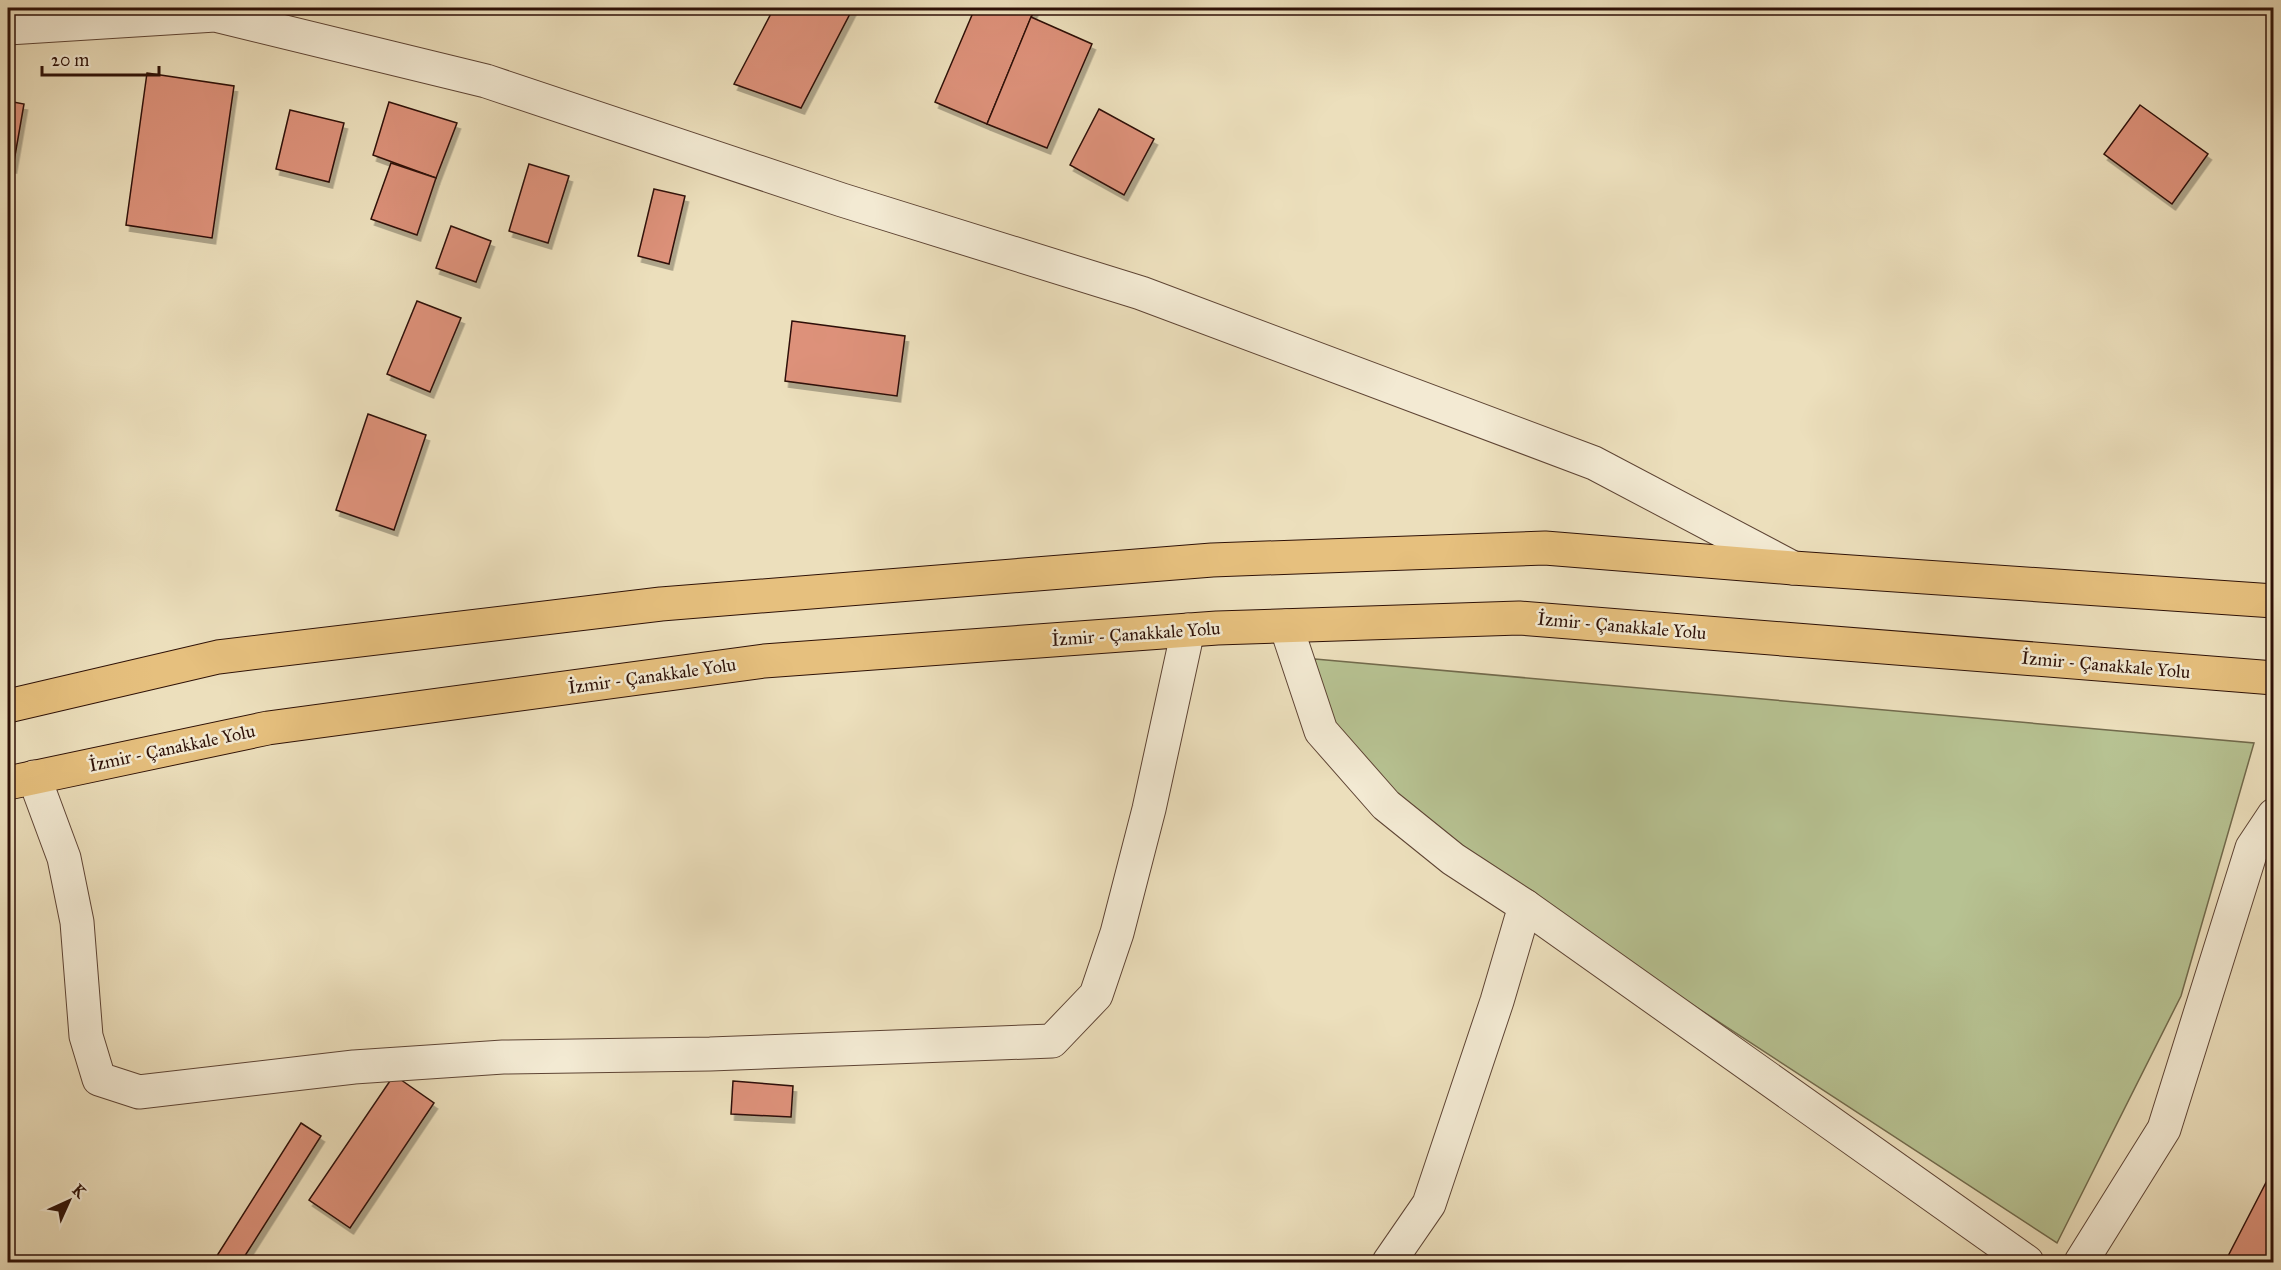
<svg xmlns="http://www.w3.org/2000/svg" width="2281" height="1270" viewBox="0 0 2281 1270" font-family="'IM FELL Great Primer',serif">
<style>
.green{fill:#b7c292;stroke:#726a4c;stroke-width:1.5}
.building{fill:#dd917a;stroke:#2e1107;stroke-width:1.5;filter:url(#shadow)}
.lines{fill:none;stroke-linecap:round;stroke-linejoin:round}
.minor-casing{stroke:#5e4434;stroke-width:35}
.highway-casing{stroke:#2e1107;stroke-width:35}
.minor{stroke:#f3ead3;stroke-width:33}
.highway{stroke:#e6c07e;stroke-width:33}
.labels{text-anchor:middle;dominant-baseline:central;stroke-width:5;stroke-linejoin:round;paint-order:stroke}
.street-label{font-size:18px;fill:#2e1107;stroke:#f3ead3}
</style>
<defs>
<filter id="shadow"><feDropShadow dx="3.5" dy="6" stdDeviation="0" flood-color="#0004"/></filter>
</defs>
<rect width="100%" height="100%" fill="#ecdfbc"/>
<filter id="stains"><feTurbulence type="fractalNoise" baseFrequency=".00333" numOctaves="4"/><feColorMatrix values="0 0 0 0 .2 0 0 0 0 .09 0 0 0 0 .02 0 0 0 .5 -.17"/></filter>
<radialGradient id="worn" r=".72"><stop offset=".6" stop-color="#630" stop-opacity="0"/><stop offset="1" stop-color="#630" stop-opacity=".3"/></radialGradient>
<polygon class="green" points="1315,659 2254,743 2181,996 2057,1243 1413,822 1320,704"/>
<g class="building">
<polygon points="774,8 853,8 801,108 734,84"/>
<polygon points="975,8 1035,8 987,124 935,102"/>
<polygon points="1031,17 1092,44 1047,148 987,124"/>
<polygon points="147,73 234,86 212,238 126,225"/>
<polygon points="8,101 24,104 13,167 8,166"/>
<polygon points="389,102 457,123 436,178 373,155"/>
<polygon points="2140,105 2208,154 2172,204 2104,154"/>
<polygon points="1099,109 1154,139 1124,195 1070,165"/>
<polygon points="290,110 344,123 329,182 276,169"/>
<polygon points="391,163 436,178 417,235 371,219"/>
<polygon points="529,164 569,176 548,243 509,231"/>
<polygon points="654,189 685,196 669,264 638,256"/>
<polygon points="451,226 491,241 476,282 436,268"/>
<polygon points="417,301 461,318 430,392 387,374"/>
<polygon points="792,321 905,336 897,396 785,381"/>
<polygon points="368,414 426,435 394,530 336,510"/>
<polygon points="394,1075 434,1103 350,1228 309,1200"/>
<polygon points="733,1081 793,1086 791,1117 731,1114"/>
<polygon points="301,1123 321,1136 241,1262 213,1262"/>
<polygon points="2274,1167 2274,1262 2225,1262"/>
</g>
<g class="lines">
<g class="minor-casing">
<g id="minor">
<polyline points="8,28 215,15 486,81 842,200 1141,293 1594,463 1793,568"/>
<polyline points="1286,626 1321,731 1386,805 1453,859 1525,906 1497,1001 1429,1204 1389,1262"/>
<polyline points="34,777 64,858 77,922 86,1036 99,1079 139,1092 354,1067 503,1057 710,1054 1052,1041 1096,995 1117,933 1149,809 1188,630"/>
<polyline points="1525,906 2027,1262"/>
<polyline points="2081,1262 2164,1129 2252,848 2274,815"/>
</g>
</g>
<g class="highway-casing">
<g id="highway">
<polyline points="8,706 218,657 661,604 1212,560 1545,548 1793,568 2274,601"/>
<polyline points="8,783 268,728 764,661 1217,628 1519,618 2274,678"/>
</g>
</g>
<use href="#minor" class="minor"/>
<use href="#highway" class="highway"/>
</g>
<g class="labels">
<g class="street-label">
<text transform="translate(1622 626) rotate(5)">İzmir - Çanakkale Yolu</text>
<text transform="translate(1136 634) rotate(-4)">İzmir - Çanakkale Yolu</text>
<text transform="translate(2106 665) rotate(5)">İzmir - Çanakkale Yolu</text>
<text transform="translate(652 676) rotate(-8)">İzmir - Çanakkale Yolu</text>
<text transform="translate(172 748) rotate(-12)">İzmir - Çanakkale Yolu</text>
</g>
</g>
<rect width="2281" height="1270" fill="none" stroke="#ecdfbc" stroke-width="30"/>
<rect x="9" y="9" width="2263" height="1252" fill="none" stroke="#2e1107" stroke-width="3"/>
<rect x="15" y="15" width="2251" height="1240" fill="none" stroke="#2e1107" stroke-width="1.5"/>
<g transform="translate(69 1201) rotate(45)" stroke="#f3ead3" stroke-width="4.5" paint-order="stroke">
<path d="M0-4.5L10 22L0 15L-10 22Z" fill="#2e1107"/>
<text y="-9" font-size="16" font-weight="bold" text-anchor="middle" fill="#2e1107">K</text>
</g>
<path d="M42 66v9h117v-9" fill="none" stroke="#2e1107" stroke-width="3"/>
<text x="51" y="66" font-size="18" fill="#2e1107" stroke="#f3ead3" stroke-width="4.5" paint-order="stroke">20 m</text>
<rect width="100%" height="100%" filter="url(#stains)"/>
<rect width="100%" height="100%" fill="url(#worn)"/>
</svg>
